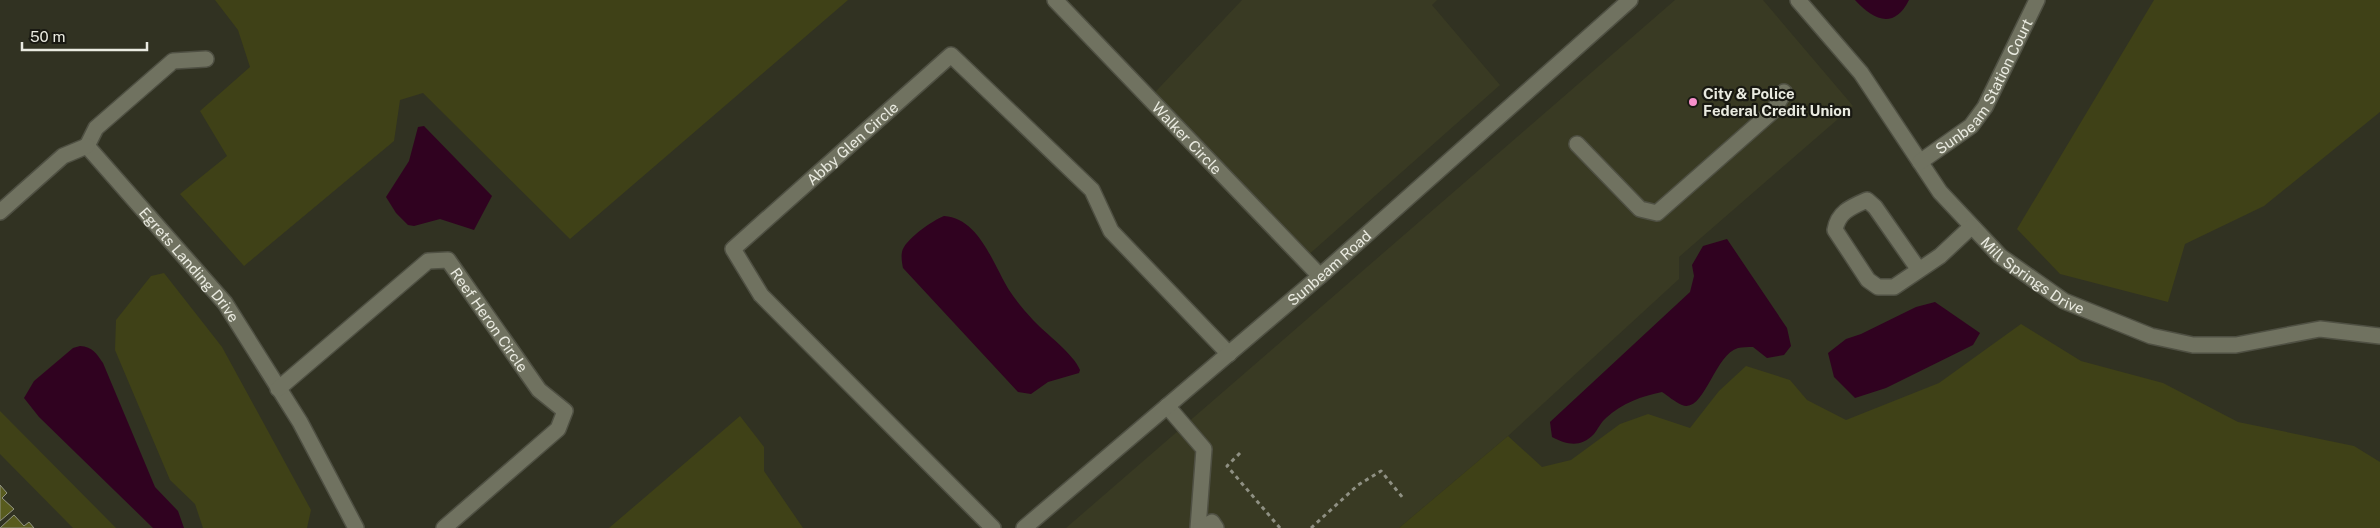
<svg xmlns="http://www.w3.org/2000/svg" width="2380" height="528" viewBox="0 0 2380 528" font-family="'Public Sans',sans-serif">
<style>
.built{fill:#393a23}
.green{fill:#3f4117}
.water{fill:#300220}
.building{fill:#585b1e;stroke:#939582}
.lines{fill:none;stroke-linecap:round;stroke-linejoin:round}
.minor-casing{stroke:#4f5043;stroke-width:18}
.path{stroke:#8f9083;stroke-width:3;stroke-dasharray:4 4;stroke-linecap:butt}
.minor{stroke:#707260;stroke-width:15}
.poi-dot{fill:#f890cb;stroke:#191912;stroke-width:2}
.labels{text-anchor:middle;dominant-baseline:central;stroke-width:4.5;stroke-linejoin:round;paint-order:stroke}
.street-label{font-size:15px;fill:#eaebe1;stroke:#191912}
.poi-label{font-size:15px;font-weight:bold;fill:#eaebe1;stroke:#191912;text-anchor:start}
</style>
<rect width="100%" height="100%" fill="#313222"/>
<g class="built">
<polygon points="1242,0 1437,0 1432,5 1500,85 1297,265 1143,105"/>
<polygon points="1675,0 1763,0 1853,106 1679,257 1679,279 1508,436 1399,528 1066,528"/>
</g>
<g class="green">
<polygon points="215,0 848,0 570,239 423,93 400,100 394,141 244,266 180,194 227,156 200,111 250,67 238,30"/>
<polygon points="2154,0 2380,0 2380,112 2264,206 2185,244 2168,302 2060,274 2017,229"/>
<polygon points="164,273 222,347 311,510 307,528 203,528 195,504 170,480 115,350 116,320 151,276"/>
<polygon points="2021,324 2081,361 2163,383 2238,422 2354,446 2380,462 2380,528 1399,528 1508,436 1542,467 1571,460 1620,424 1648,414 1690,428 1719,391 1746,366 1790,380 1807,400 1846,420 1939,383"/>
<polygon points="0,411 116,528 73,528 0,454"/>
<polygon points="740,416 764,447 764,471 803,528 609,528"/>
</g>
<g class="water">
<path d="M1855 0H1909C1894 30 1873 20 1855 0Z"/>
<polygon points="424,126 492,196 474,230 440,219 414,226 408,225 396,213 386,197 409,161 418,127"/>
<path d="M944 216C979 218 993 264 1009 290 1016 301 1025 311 1033 320 1047 335 1073 353 1080 370L1079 373 1048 382 1031 394 1018 392 903 268C902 263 901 257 902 252 904 240 933 220 944 216Z"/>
<path d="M1727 239 1787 328 1791 346 1784 355 1767 358 1753 347C1748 347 1742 347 1738 348 1714 355 1704 414 1682 405 1675 402 1668 396 1662 392 1642 396 1622 403 1606 418 1601 422 1598 429 1594 434 1580 448 1568 445 1552 437L1550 422 1690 292 1694 276 1692 265 1703 246Z"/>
<polygon points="1935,302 1980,333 1973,345 1886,388 1855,398 1834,377 1828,353 1846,339 1861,334 1916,307"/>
<path d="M80 346C93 347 96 353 103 363L155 487 178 511 184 528H153L39 417 24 398 34 381 73 348Z"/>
</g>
<g class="building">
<polygon points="0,485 7,493 2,498 14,509 0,521"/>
<polygon points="14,515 24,526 29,522 34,528 0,528"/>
</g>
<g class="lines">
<g class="minor-casing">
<g id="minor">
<path id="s1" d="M1055 0 1320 276"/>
<path id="s2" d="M1798 0 1861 73 1940 192 2000 256 2064 301 2151 336 2193 345H2236L2320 329 2380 336"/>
<path id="s3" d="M206 59 173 61 96 128 87 146 225 303 300 422 356 528"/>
<polyline points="1577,144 1640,209 1657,213 1774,110 1784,92"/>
<path id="s4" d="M1920 162 1971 126 1985 107 2037 0"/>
<polyline points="0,212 63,156 87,146"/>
<path d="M1919 270 1875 207 1867 200C1851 207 1838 212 1835 230L1868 280 1878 287H1894L1940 256 1971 227"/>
<path id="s5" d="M278 389 428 261 448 260 539 390 565 411 558 429 444 528"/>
<polyline points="1167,406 1204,449 1198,528"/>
<path id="s6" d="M993 528 761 295 733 249 951 55 1092 190 1111 231 1229 354"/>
<path id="s7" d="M1024 528 1320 276 1630 0"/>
<polyline points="1201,528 1212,522 1216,528"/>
</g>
</g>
<g class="path">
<polyline points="1240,453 1227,466 1280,528"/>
<polyline points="1311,528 1358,485 1381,471 1403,498"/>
</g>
<use href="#minor" class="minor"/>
</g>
<circle class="poi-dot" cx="1693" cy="102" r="5"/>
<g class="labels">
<g class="street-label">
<text stroke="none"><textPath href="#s4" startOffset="102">Sunbeam Station Court</textPath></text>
<text stroke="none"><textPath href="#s1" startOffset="191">Walker Circle</textPath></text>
<text stroke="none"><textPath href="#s6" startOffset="542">Abby Glen Circle</textPath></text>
<text stroke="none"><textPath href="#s3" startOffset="312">Egrets Landing Drive</textPath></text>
<text stroke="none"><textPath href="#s7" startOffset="401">Sunbeam Road</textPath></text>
<text stroke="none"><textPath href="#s2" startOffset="365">Mill Springs Drive</textPath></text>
<text stroke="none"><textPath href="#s5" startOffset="290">Reef Heron Circle</textPath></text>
</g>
<g class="poi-label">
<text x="1703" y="93">City &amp; Police<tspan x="1703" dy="17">Federal Credit Union</tspan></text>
</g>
</g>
<path d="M22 42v8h125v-8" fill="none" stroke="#eaebe1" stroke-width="2.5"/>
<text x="30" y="42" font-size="15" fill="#eaebe1" stroke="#191912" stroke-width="4" paint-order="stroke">50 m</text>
</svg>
